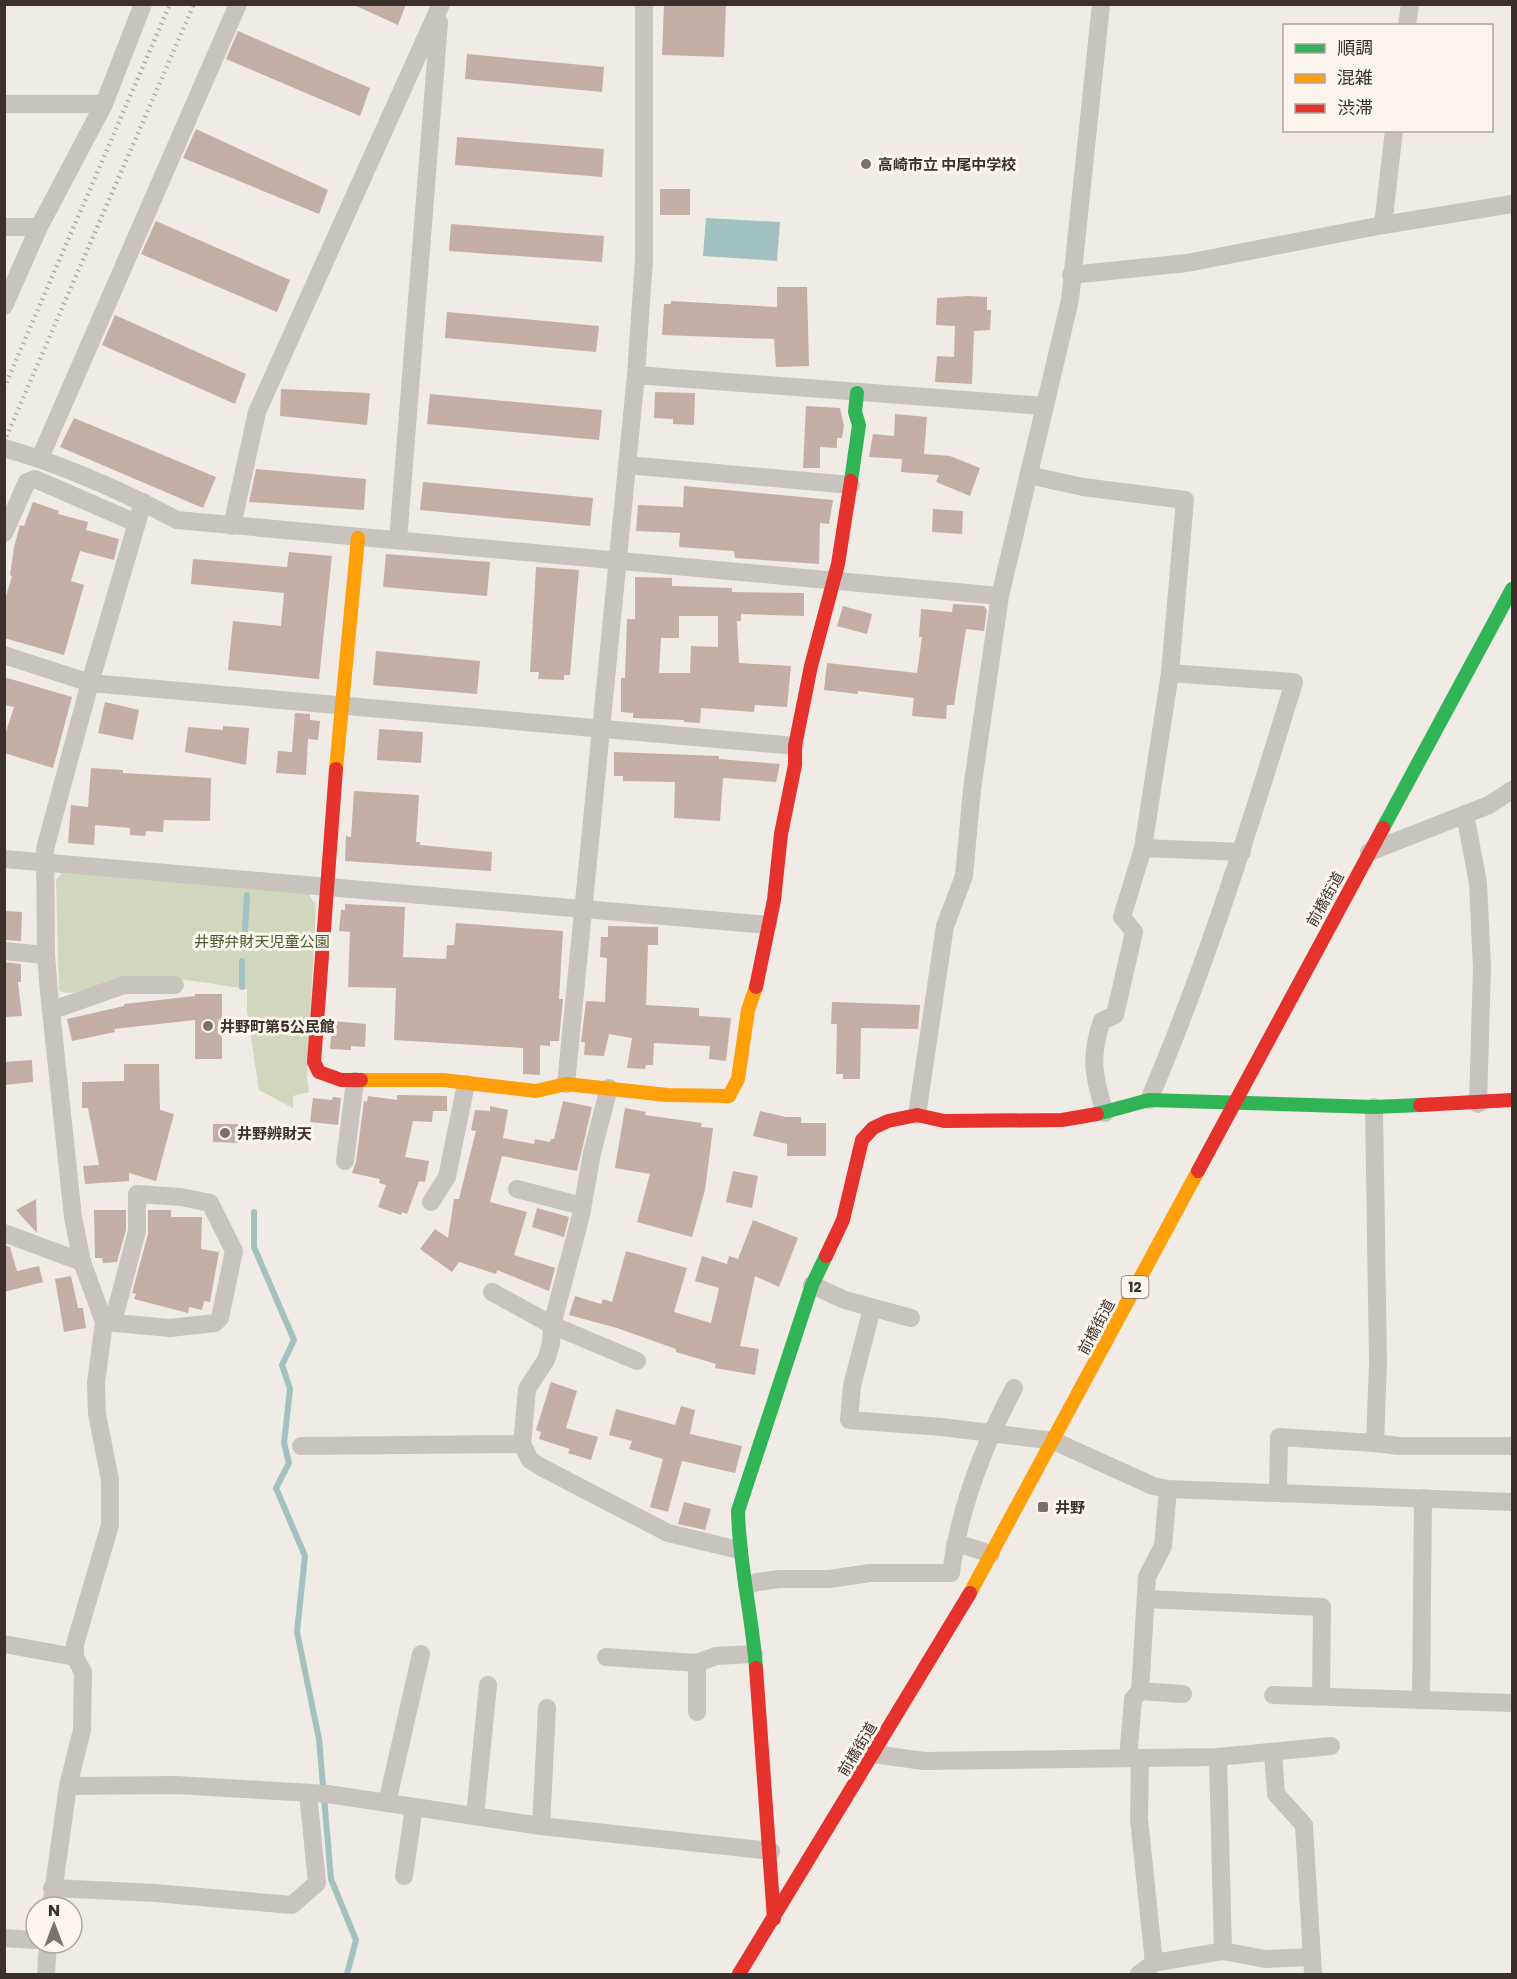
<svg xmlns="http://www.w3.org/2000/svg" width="1517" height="1979" viewBox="0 0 1517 1979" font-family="Poppins,'Noto Sans JP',sans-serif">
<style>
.green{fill:#d1d6bf}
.water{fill:#a1c2c1}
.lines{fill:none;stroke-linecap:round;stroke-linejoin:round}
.stream{stroke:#a1c2c1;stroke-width:6}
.building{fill:#c3afa7;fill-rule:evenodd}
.street{stroke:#c9c3be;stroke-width:18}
.fast{stroke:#30b455;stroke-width:14}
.slow{stroke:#ff9f0a;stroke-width:14}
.jam{stroke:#e5322d;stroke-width:14}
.rail{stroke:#b1aca8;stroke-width:4.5;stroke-dasharray:1.5 4.5;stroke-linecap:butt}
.poi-dot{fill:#7a716c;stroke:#fbf5ee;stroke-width:2}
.labels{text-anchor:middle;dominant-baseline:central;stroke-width:6;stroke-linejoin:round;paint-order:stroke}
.shield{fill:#fbf5ee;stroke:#756b66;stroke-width:1.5}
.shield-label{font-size:14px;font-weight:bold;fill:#3b302b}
.poi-label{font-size:15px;font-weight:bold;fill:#3b302b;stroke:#fbf5ee;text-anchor:start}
.street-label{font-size:15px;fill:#3b302b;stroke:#fbf5ee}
.park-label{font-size:15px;fill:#4a5a2e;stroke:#fbf5ee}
</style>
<rect width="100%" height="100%" fill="#f0ebe5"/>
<path class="green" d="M62 873 309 894 316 906 307 1078 309 1092 293 1096V1108L259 1090 247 1011V989C207 983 167 975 126 977 104 978 81 999 59 991L56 880Z"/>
<polygon class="water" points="706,218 780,222 777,261 703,256"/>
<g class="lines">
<g class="stream">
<polyline points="244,948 247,895"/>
<polyline points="242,987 242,961"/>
<polyline points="254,1212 254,1247 294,1340 282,1365 290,1389 284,1443 289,1463 276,1488 305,1556 297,1632 319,1739 331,1879 356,1940 347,1974"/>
</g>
</g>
<g class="building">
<polygon points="352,4 406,4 398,25"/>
<polygon points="664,4 726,4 724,57 662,55"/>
<polygon points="238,31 370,88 360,116 226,59"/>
<polygon points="467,54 604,67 602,92 465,79"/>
<polygon points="196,129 328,190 319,214 183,158"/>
<polygon points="457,137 604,149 602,177 455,165"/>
<rect x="660" y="189" width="30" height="26"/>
<polygon points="156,221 290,280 277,312 141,254"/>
<polygon points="451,224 604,236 602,262 449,251"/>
<polygon points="777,287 807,287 809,366 776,367 774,339 662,335 664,304 671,304 671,301 777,307"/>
<polygon points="968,296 987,297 987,310 991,310 990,330 974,331 972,384 935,382 937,356 954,357 955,326 936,325 937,298"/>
<polygon points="447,312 599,326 596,352 445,338"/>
<polygon points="115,315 246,374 235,404 102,345"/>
<polygon points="281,389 370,393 367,425 280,416"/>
<polygon points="655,392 695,393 694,425 673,424 673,419 654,418"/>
<polygon points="430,394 602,410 599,440 427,424"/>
<polygon points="806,406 840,408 844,426 842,438 837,438 837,448 820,447 820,468 803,468"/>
<polygon points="895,414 927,417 924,454 950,456 980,468 970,496 936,482 939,475 901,472 902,459 869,457 873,434 894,436"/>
<polygon points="74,418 216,477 203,508 60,447"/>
<polygon points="256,469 366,479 364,510 249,502"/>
<polygon points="423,482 593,498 590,526 420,510"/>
<polygon points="684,486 833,500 829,524 820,523 819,564 735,558 734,551 679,547 680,533 636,531 638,505 683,507"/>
<polygon points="33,502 59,511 58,514 88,522 86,530 119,539 114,560 80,551 71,581 84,585 64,655 4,638 4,603 12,576 10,575 14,547 20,525 24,526"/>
<polygon points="933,509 963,511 962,534 932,532"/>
<polygon points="289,552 332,556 319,679 228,670 233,621 281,626 284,593 191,584 193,559 287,567"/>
<polygon points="386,554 490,562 487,596 383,587"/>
<polygon points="536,567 579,570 570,675 564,675 564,680 538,679 539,672 530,672"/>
<path d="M635 577 672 578V586L732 588V592L804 593V616L741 614V621H737L739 663 791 666 787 707 755 705 754 712 701 708 700 723 684 722V720L633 718V713L621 712V678H625L627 619H635ZM679 616H718V647L691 646 690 673H659L661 638H679Z"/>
<polygon points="953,604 984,606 987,610 984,631 966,629 954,705 947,705 946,719 912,716 914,698 858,691 858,694 824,690 827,663 917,673 922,637 919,637 921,609 952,612"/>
<polygon points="843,606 872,614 867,634 837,626"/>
<polygon points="376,651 480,661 477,694 373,685"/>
<polygon points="4,677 72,697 53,768 4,753 4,738 14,707 4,705"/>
<polygon points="105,702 139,710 133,740 98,733"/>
<polygon points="295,713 310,714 310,720 320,721 318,740 308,739 306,775 276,773 278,751 292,752"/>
<polygon points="223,726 249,728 246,765 185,752 188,727 223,730"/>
<polygon points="379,729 423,732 421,763 377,760"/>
<polygon points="614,752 719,756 719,759 780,764 776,782 723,778 720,821 674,818 675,782 623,781 623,776 614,776"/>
<polygon points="91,768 123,770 123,773 211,778 210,821 164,820 163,832 146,831 145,836 130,835 130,828 95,825 94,845 68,843 71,805 88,807"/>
<polygon points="354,791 419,795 416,842 420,842 420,845 492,852 491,871 345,861 346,836 351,837"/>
<polygon points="345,904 405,907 403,957 446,959 447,945 454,945 456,923 563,931 559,999 563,999 559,1041 550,1041 550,1046 540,1045 540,1075 523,1074 523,1048 394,1040 396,988 348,987 350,932 339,931 341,910 345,910"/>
<polygon points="4,911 22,912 21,941 4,940"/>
<polygon points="608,926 658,927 658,945 648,945 646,1005 699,1008 699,1016 731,1018 726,1061 709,1059 710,1046 654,1043 653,1065 646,1065 645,1069 627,1068 632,1038 609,1034 604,1056 584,1055 585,1042 581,1042 586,1001 605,1002 607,958 600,957 601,937 608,937"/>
<polygon points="4,962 21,964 21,982 18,982 22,1016 4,1017"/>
<polygon points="195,994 222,994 222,1059 195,1059 195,1020 114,1029 115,1032 72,1041 67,1019 124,1006 124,1004 195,996"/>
<polygon points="832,1002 920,1005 918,1029 861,1028 860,1079 843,1079 843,1074 836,1074 837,1024 831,1024"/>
<polygon points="332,1021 366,1024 365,1047 351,1046 351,1050 330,1049"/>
<polygon points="32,1060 33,1082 4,1085 4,1062"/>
<polygon points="124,1064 159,1064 160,1110 174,1114 156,1181 129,1173 129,1181 85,1184 83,1166 99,1165 88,1108 82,1108 82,1082 124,1081"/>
<polygon points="397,1095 447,1096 447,1111 433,1111 432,1122 413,1121 405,1157 429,1161 425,1182 419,1181 407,1214 402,1212 401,1215 378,1207 386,1185 379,1183 380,1179 352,1173 356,1162 364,1101 367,1102 368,1096 397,1100"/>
<polygon points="333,1097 341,1098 338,1125 310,1122 313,1098 332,1100"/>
<polygon points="563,1101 592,1107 577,1171 502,1156 490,1202 527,1212 514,1255 555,1268 549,1291 497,1270 496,1274 459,1262 452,1272 420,1249 435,1229 448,1238 454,1199 459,1199 476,1131 471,1130 475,1110 490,1111 490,1106 508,1110 503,1138 534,1144 535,1139 550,1142 551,1139 554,1139"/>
<polygon points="625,1108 646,1112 645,1115 702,1123 701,1127 713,1128 705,1190 692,1237 637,1222 650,1174 615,1168"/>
<polygon points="760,1111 786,1117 801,1117 801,1123 826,1123 826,1156 787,1156 787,1144 753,1136"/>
<polygon points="213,1124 238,1124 238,1143 213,1142"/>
<polygon points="733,1171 758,1176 752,1208 726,1202"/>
<polygon points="36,1199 37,1233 16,1210"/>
<polygon points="537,1208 569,1217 564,1237 532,1227"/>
<polygon points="94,1210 126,1210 126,1230 117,1262 103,1263 102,1258 95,1258"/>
<polygon points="148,1210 171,1210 171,1217 202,1217 201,1249 219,1252 210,1302 204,1301 202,1310 189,1307 188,1313 134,1299 136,1294 132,1293 148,1234"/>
<polygon points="753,1220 798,1238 779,1287 755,1276 740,1346 759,1349 755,1375 715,1368 716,1364 676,1352 676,1349 617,1328 569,1315 575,1296 601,1304 603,1299 612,1302 626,1251 687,1268 674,1312 711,1323 719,1288 695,1281 702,1256 727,1264 729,1256 738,1259"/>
<polygon points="4,1245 10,1247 17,1271 39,1266 43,1282 4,1292"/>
<polygon points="71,1276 78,1308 83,1308 86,1328 64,1332 55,1279"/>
<polygon points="551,1382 577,1391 566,1428 598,1437 591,1460 568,1453 570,1449 539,1439 541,1432 536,1430"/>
<polygon points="681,1406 695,1410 690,1434 742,1446 735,1473 682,1461 668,1512 650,1507 663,1459 629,1449 632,1441 609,1435 616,1409 675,1425"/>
<polygon points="684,1502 711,1509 705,1530 678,1524"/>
</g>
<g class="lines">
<g class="street">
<polyline points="1407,26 1410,4"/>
<polyline points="4,104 104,104"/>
<polyline points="1383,225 1394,130"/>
<polyline points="4,227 39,227"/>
<polyline points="1071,275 1187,263 1383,225 1512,204"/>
<polyline points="4,306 39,227 104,104 143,4"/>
<polyline points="636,375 1044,406"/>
<path d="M4 448C64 465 122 491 177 520L1000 596"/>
<polyline points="40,458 238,4"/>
<polyline points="627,465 851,485"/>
<path d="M1028 475 1083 487 1185 500 1170 673 1143 848 1122 917 1134 932 1115 1015 1102 1021C1089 1057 1094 1078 1105 1113"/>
<polyline points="232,526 257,412 441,4"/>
<polyline points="4,533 27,482 35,479 136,523"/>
<polyline points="398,540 439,22"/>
<polyline points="4,655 90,683 795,746"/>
<polyline points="1465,814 1478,883 1482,967 1478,1104"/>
<polyline points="1143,848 1242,852"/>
<polyline points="1369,852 1489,805 1512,790"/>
<polyline points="4,859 768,925"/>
<polyline points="4,951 46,955"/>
<polyline points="53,1010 124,985 175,985"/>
<polyline points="566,1084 636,375 644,259 644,4"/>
<polyline points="609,1088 592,1153 581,1215 552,1325 551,1344 546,1360 527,1389 522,1444 530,1460 541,1467 668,1533 739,1550"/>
<path d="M1149 1100C1207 964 1251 823 1294 682L1170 673"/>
<polyline points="1374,1107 1378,1363 1375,1443 1399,1446 1512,1446"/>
<polyline points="917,1115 945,926 964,876 972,789 1000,596 1070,300 1101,4"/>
<polyline points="345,1161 355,1081"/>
<polyline points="517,1189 582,1206"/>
<polyline points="431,1202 447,1177 466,1084"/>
<polyline points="4,1233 82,1262"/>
<polyline points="812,1285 845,1300 911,1318"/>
<polyline points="492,1292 552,1325 637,1361"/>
<polyline points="872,1308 852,1386 849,1420 942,1427 1054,1441 1153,1486 1168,1489 1512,1502"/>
<polyline points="104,1322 170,1328 215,1323 220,1318 234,1251 210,1203 181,1197 137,1194 137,1231 113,1322"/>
<polyline points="301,1446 522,1444"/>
<polyline points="1168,1489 1163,1546 1147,1577 1140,1691 1183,1694"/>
<polyline points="1278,1492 1279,1437 1375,1443"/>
<polyline points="955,1545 966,1546 991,1554"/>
<path d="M747 1586 757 1582 779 1579H829L870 1573H951C959 1509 984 1445 1014 1388"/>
<polyline points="1146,1599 1322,1607 1321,1696"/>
<polyline points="4,1644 75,1657"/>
<polyline points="606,1657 697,1663 716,1656 754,1654"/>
<polyline points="697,1663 697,1712"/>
<polyline points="1273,1695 1512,1703"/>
<polyline points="1421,1700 1423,1498"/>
<polyline points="1273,1753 1276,1794 1304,1825 1313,1974"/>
<polyline points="873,1754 924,1761 1218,1757 1331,1746"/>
<polyline points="1218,1757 1223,1951"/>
<polyline points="1128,1758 1133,1699 1140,1691"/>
<polyline points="1140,1758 1139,1819 1154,1963"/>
<polyline points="68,1786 176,1785 328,1794 541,1826 771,1851"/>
<polyline points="387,1803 421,1654"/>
<polyline points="475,1816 488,1685"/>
<polyline points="541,1826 547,1708"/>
<polyline points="404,1876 414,1807"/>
<polyline points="52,1888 155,1893 292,1905 317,1883 308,1793"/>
<polyline points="51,1907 68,1786 82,1730 83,1672 75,1657 75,1644 110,1525 110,1480 97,1414 96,1383 104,1322 82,1262 73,1217 49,992 46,955 45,849 90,683 143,502"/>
<polyline points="4,1938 36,1940"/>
<polyline points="46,1974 48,1943"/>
<polyline points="1139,1974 1154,1963 1223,1951 1265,1959 1312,1957"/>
</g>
<g class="fast">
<polyline points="851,481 859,425 855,412 857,393"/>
<polyline points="1383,828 1512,589"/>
<polyline points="1097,1114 1149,1100 1374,1107 1420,1105"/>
<path d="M756 1668C752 1614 739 1564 738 1511L812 1285 826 1256"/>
</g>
<g class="slow">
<polyline points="336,769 358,538"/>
<polyline points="361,1080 443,1080 536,1091 566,1084 667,1095 729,1096 738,1079 748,1010 756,987"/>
<polyline points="970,1593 1198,1171"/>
</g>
<g class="jam">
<polyline points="336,769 314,1062 319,1072 341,1080 361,1080"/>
<polyline points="756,987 774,900 781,834 795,765 795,746 811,666 838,564 851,481"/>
<polyline points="1420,1105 1512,1100"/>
<polyline points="1198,1171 1383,828"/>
<polyline points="826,1256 843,1220 862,1140 873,1128 888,1121 917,1115 944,1121 1062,1120 1097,1114"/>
<polyline points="756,1668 774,1919"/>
<polyline points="739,1974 970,1593"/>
</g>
<g class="rail">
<polyline points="4,388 170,4"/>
<polyline points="4,442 194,4"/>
</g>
</g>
<g class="poi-dot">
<circle cx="866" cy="164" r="6"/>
<circle cx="208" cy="1026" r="6"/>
<circle cx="225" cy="1133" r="6"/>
<rect x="1037" y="1501" width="12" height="12" rx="3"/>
</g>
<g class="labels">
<rect class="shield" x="1121.5" y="1276" width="27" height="22" rx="4.5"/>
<g class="shield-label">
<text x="1135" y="1287">12</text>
</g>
<g class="poi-label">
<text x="878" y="164">高崎市立 中尾中学校</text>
<text x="220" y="1026">井野町第5公民館</text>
<text x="237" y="1133">井野辨財天</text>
<text x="1055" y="1507">井野</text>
</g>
<g class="street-label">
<text transform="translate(1325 899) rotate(-61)">前橋街道</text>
<text transform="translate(1096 1327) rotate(-62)">前橋街道</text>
<text transform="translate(857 1749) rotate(-59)">前橋街道</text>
</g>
<g class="park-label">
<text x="262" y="941">井野弁財天児童公園</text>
</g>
</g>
<rect width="1517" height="1979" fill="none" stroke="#3b302b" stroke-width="12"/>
<rect x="1283" y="24" width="210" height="108" fill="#fbf5ee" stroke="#aea6a0" stroke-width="1.5"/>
<rect x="1295" y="44" width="30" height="9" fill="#30b455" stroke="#aea6a0" stroke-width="1.5"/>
<text x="1337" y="54" font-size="18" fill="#3b302b">順調</text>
<rect x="1295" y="74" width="30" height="9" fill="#ff9f0a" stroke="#aea6a0" stroke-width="1.5"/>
<text x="1337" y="84" font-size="18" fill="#3b302b">混雑</text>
<rect x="1295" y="104" width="30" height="9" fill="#e5322d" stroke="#aea6a0" stroke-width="1.5"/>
<text x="1337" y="114" font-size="18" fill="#3b302b">渋滞</text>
<g transform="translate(54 1925)"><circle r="28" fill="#fbf5ee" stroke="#aea6a0" stroke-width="1.5"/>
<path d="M0-4.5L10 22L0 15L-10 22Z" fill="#7a716c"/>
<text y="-9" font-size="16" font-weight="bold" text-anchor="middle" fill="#3b302b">N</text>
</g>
</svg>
